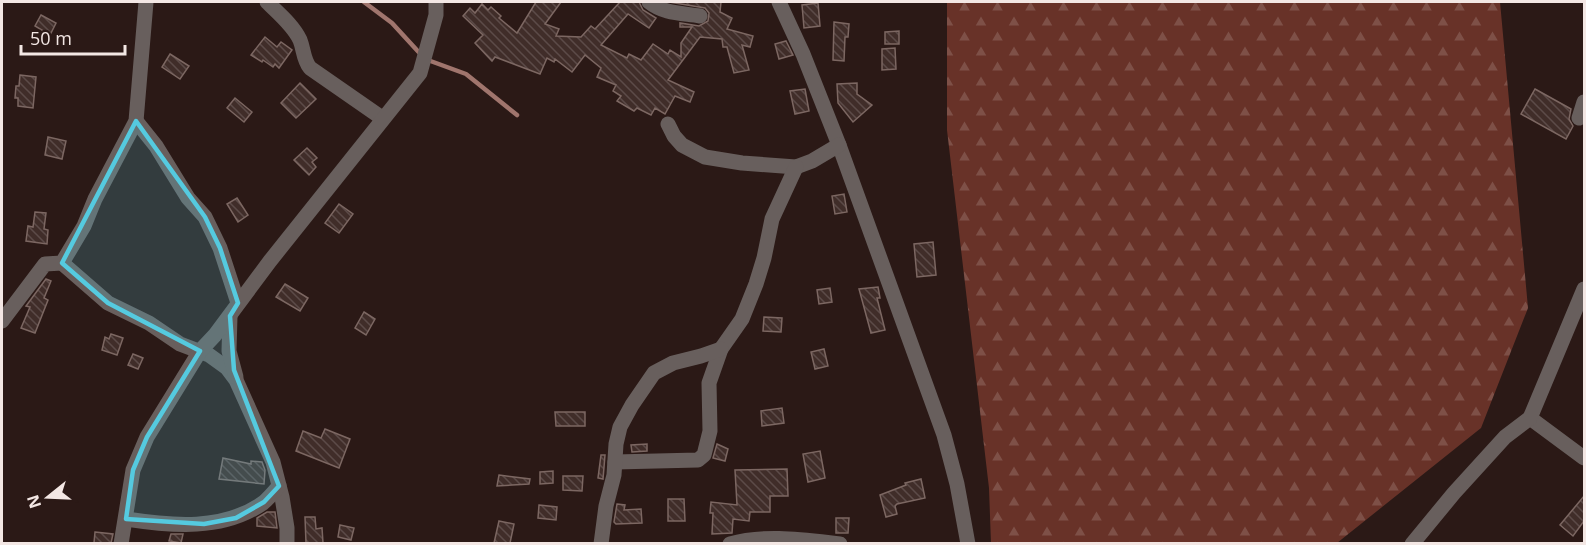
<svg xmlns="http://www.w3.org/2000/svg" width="1586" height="545" viewBox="0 0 1586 545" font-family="'Open Sans',sans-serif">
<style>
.forest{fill:url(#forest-firs)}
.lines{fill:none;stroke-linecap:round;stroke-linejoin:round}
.stream{stroke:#a0756d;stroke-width:4.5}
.building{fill:url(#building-back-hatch);stroke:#7c6762;stroke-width:1.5}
.minor{stroke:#685f5d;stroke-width:15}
.marked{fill:#55cadf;fill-opacity:0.2;stroke:#55cadf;stroke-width:4.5;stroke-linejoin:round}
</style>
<defs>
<pattern id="forest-firs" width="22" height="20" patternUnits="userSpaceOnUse" patternTransform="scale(1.5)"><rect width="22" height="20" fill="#683228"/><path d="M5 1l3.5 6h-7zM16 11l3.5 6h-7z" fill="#7e5047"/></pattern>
<pattern id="building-back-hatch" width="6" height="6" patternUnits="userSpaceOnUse" patternTransform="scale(1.5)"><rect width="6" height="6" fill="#402d29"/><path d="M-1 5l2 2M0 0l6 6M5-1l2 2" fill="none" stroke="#5c4b48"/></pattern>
</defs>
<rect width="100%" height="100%" fill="#2b1916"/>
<polygon class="forest" points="947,2 1500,2 1528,308 1481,428 1337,543 991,543 989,488 947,130"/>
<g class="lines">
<polyline class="stream" points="364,2 392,23 425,59 466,74 517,115"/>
</g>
<g class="building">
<polygon points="536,2 561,2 545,24 559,29 556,36 581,37 591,26 595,29 620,2 639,2 643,10 656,18 649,28 628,14 601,45 627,58 629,54 641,60 653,44 668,54 670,50 681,57 681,43 692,27 680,27 680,23 699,26 708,21 709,13 705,8 669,2 721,2 720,12 732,18 727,29 753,36 750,47 742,45 749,70 734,73 727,47 723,47 722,39 700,37 668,80 694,92 690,102 675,96 665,114 655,108 651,115 637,108 634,111 617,101 621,96 613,91 616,85 597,77 601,68 585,55 572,72 555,59 554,62 547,58 540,74 495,57 492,61 475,43 483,35 463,16 470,8 475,13 482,4 488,10 491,7 501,16 499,18 517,33"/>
<polygon points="818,3 820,26 804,28 802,5"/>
<polygon points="41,15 56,23 50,35 35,26"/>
<polygon points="834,22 849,24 848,37 845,37 844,61 833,60"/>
<polygon points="899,31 899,44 885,44 885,32"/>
<polygon points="265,37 277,47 281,42 292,50 279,68 275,64 273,67 263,60 262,62 251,55"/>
<polygon points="786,41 793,55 779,59 775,44"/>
<polygon points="895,48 896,69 882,70 882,49"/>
<polygon points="170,54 189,66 180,79 162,67"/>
<polygon points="20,75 36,77 33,108 18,106 18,98 15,98 16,86 19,86"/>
<polygon points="300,83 316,99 296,118 281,103"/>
<polygon points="857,83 857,94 872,105 853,122 838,103 837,84"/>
<polygon points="805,89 809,111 795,114 790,91"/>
<polygon points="1535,89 1571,109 1569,119 1573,126 1566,139 1521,114"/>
<polygon points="235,98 252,112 244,122 227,108"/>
<polygon points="48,137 66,141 62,159 45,155"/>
<polygon points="307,148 317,158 312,162 316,167 309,175 294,160"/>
<polygon points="844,194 847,212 835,214 832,196"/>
<polygon points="237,198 248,215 238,222 227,204"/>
<polygon points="339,204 353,214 339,233 325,223"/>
<polygon points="35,212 46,213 44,229 48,230 47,244 26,241 28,226 33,227"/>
<polygon points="933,242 936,275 917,277 914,244"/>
<polygon points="46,279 51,281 44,298 48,300 35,333 21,328 30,307 26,306"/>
<polygon points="285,284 308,298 300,311 276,297"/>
<polygon points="878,287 880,298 877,298 885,330 871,333 859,289"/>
<polygon points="830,288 832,302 819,304 817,290"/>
<polygon points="364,312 375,319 366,335 355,328"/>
<polygon points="764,317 782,318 781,332 763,331"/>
<polygon points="111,334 123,338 117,355 102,350 105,337 109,339"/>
<polygon points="824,349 828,366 815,369 811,352"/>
<polygon points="133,354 143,358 138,369 128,365"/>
<polygon points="782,408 784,423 762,426 761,411"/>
<polygon points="555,412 585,412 585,426 556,426"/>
<polygon points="325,429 350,439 339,468 296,451 303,431 321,438"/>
<polygon points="647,444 647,451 632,452 631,445"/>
<polygon points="717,444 728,449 725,461 713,458"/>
<polygon points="820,451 825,478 808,482 803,454"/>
<polygon points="601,455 605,455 603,479 598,478"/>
<polygon points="223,458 251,464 251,461 262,462 265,470 264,484 219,479"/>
<polygon points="787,469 788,496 770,496 770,512 750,512 749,521 733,519 732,533 712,534 713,513 710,513 711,502 737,505 735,470"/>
<polygon points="553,471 553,483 540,484 540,472"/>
<polygon points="499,475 530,479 529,484 497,486"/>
<polygon points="563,476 583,476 582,491 563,490"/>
<polygon points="921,479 925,498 897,504 895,506 897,514 886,517 880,495 906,485 905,483"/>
<polygon points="1584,496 1584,521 1573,536 1560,525"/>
<polygon points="668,499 684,499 685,521 668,521"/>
<polygon points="617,504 625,505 624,510 641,509 642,523 616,524 614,522"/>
<polygon points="539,505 557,507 556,520 538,518"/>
<polygon points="267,512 275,512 277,528 257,526 257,518"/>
<polygon points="305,517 315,517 316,529 322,528 323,543 306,543"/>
<polygon points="836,518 849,518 848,533 836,533"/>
<polygon points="499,521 514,524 510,543 494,543"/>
<polygon points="340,525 354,528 351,540 338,537"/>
<polygon points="95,532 113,534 111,543 94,543"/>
<polygon points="171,534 183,534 181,543 169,541"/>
</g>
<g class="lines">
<g class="minor">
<path d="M267 2C278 13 293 25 300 40 304 50 303 59 310 68L382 118"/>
<path d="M649 2C664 14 681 13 700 16"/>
<polyline points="779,2 803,54 839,145 944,435 957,484 968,544"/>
<polyline points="1579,118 1584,102"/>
<polyline points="136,121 156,146 188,198 205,217 220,248 238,303"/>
<polyline points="668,124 674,136 682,145 705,157 742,163 796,167 812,161 839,145"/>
<polyline points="62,263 108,303 149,323 180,344 209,355 227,368 236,380 273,462 282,497 287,528 287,544"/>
<polyline points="230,316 229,351 236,377"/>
<polyline points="2,321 45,264 62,263 84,226 95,199 136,121 146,2"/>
<polyline points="1530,418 1584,458"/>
<polyline points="615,462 698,460 704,455 710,431 709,383 721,349 742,319 756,284 764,258 772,219 796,167"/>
<path d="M126 519C172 526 223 531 263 503 269 498 274 492 279 486"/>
<polyline points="121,544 133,470 147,437 200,351 215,335 270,261 420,73 436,15 436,2"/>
<polyline points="601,544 606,506 614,475 616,444 620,427 632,405 654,373 673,363 701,356 721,349"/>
<path d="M730 544C765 534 804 540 840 544"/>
<polyline points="1412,544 1454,493 1505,437 1530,418 1584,289"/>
</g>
</g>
<path class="marked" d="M136 121 205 217 220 248 238 303 230 316 234 370 279 486 264 502 236 518 204 524 126 519 133 470 147 437 200 351 108 303 62 263Z"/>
<rect width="1586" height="545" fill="none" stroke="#f3e7e4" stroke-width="6"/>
<g transform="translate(48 497) rotate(252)" stroke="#2b1916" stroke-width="4.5" paint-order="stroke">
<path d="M0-4.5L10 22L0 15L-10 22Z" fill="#f3e7e4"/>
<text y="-9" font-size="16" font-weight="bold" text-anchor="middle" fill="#f3e7e4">N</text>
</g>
<path d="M21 45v9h104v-9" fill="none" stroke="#f3e7e4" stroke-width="3"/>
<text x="30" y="45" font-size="18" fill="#f3e7e4" stroke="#2b1916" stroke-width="4.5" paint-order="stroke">50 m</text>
</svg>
